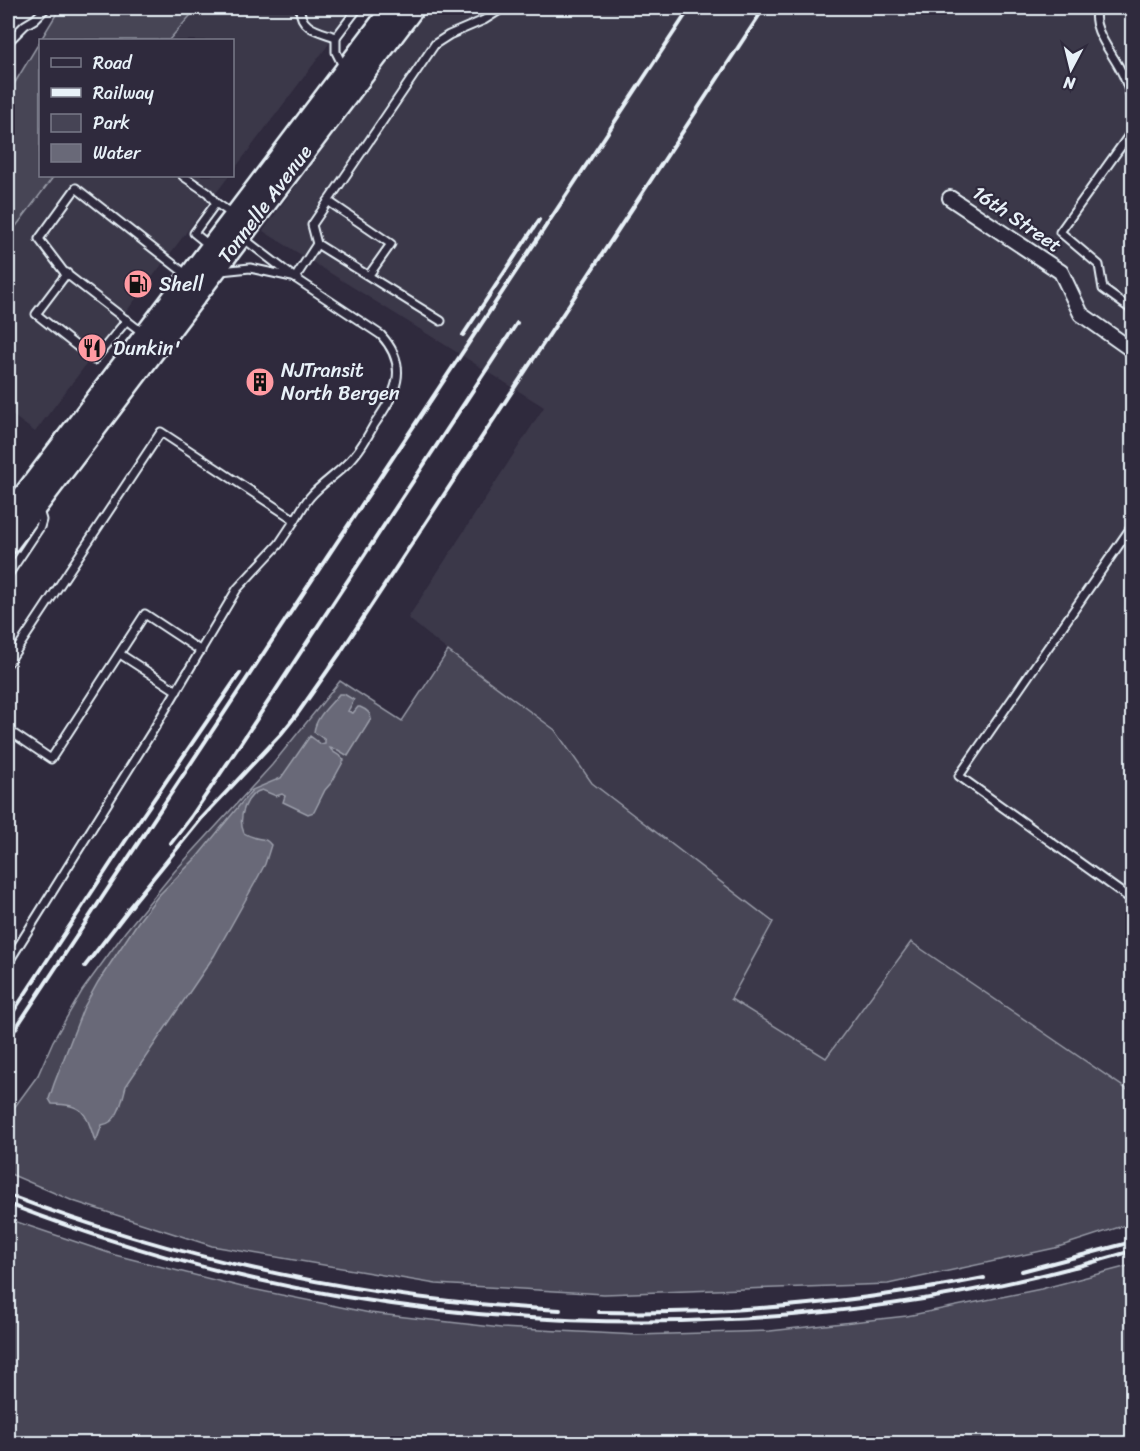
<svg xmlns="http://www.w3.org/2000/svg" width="1140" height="1451" viewBox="0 0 1140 1451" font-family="Sriracha,sans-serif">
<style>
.built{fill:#3b3749}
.green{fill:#464455;stroke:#979aa6;stroke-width:1.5}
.water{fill:#696978;stroke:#9c9fab;stroke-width:1.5}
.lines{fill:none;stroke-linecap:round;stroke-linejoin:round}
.service-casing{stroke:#e8f1f8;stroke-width:11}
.minor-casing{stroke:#e8f1f8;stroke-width:18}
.trunk-casing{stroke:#e8f1f8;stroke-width:26}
.service{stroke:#2f2a3d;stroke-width:7}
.minor{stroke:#2f2a3d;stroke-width:14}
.trunk{stroke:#2f2a3d;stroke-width:21}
.rail{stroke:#e8f1f8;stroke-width:4}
.labels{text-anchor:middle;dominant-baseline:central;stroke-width:4.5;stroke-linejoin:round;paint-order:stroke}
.street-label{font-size:20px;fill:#e8f1f8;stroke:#2f2a3d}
.poi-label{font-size:20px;fill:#e8f1f8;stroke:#2f2a3d;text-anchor:start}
</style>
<rect width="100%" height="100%" fill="#2f2a3d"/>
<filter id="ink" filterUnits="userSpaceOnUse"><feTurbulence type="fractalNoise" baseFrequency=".0167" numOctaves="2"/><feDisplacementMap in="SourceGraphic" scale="12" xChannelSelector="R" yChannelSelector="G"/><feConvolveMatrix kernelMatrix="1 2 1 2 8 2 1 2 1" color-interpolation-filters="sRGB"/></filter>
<g filter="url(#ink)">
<g class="built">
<polygon points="197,8 356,8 233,171 232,40 169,40"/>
<polygon points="425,8 1132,8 1132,1093 911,942 826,1058 731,999 591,783 555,730 448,651 408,618 544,407 263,231"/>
<polygon points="54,176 229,176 35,432 8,412 8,237"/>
</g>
<g class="green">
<polygon points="60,8 197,8 169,40 40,40 40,176 54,176 8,237 8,94"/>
<polygon points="448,651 555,730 592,783 773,922 731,999 826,1058 911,942 1132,1093 1132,1223 1055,1248 888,1284 604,1294 436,1284 212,1246 73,1201 8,1173 8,1116 38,1075 53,1041 82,991 125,932 174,872 272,765 340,681 402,721"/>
<polygon points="8,1219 115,1255 242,1287 370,1313 501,1328 637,1335 770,1331 907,1316 1041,1289 1132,1265 1132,1443 8,1443"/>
</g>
<path class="water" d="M339 694H344L354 700 348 711 353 713 358 707H360C365 709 371 713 371 719L348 756 338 750 330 748C333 754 340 754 344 760L332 782 325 790 314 812 308 814 283 802 285 796 282 794 276 796 262 790C246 794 237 818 244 833 247 835 252 837 256 838 263 840 266 838 271 845L265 864 256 881 214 956 126 1086C122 1100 119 1123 102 1125L97 1139 95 1141C86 1114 85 1104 52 1104L49 1099 54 1084 83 1009 98 982 138 922 158 896 197 857 252 790 281 778 310 736 321 744 325 743V740L314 732C316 716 330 706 339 694Z"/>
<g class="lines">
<g class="service-casing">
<g id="service">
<path d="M300 8C300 29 319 31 336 37L358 8"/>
<path d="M1097 8C1089 26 1112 53 1120 69 1126 79 1129 90 1132 101"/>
<polyline points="336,37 336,52 344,68"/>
<polyline points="8,42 25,25 35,19 46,8"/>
<polyline points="1132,131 1060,232 1099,265 1103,289 1132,310"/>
<polyline points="183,176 208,193 216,203 235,216"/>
<polyline points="328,201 391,244 369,275"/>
<polyline points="210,246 194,233 216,203"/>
<polyline points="221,271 250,268 292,277"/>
<polyline points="67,273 36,314 94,360 127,320"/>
<polyline points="295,278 317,244"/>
<polyline points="441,321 317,244 312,225 435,44 449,35 484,20 503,8"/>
<polyline points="143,333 64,272 39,239 76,188 187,275"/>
<polyline points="1132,526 959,776 1132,900"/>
<polyline points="8,575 40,527 42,520 39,510"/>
<polyline points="120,654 177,691"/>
<path d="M8 663 161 432 295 520C300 512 304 504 310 497 323 482 341 472 354 456 362 447 368 436 374 425 395 394 411 368 381 335L295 278 243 238"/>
<polyline points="8,730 51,759 145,614 201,651"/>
<polyline points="8,963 155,727 237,589 279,544 295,520"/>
</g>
</g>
<g class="minor-casing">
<polyline id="minor" points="950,198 1061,272 1081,314 1132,350"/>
</g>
<g class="trunk-casing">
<g id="trunk">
<path d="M8 517C136 347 266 178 393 8"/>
<polyline points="8,543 413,8"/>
</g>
</g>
<use href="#service" class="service"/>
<use href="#minor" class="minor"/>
<use href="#trunk" class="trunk"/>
<g class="rail">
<polyline points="463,335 539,220"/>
<polyline points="171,843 191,817 237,749 517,323"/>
<polyline points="128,909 201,819 281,734 298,713 340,653 764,8"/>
<polyline points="85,966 133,904"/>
<polyline points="8,1020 126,840 240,673"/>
<polyline points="8,1040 690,8"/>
<path d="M8 1195C187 1263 369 1300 560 1310"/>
<path d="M8 1204C117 1246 230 1278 346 1297 606 1340 879 1327 1132 1251"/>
<polyline points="1022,1271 1132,1242"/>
<path d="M599 1312C729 1315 857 1303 984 1278"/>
</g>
</g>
</g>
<defs>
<g id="fuel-disc" transform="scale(1.5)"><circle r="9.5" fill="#ff9aa2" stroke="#2f2a3d"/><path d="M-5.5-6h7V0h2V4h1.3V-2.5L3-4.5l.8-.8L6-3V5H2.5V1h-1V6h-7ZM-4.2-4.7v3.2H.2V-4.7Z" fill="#111"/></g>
<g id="restaurant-disc" transform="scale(1.5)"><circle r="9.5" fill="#ff9aa2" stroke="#2f2a3d"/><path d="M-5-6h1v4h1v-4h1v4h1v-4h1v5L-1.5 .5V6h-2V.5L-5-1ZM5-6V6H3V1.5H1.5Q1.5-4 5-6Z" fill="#111"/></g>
<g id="building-disc" transform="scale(1.5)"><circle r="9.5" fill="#ff9aa2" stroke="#2f2a3d"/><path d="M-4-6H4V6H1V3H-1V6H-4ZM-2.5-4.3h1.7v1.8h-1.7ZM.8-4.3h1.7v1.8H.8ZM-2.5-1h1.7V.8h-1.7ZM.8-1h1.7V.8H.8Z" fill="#111"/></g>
</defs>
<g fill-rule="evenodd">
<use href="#fuel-disc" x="138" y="284"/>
<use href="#restaurant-disc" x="92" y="348"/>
<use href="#building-disc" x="260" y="382"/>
</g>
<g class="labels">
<g class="street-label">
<text transform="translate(265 204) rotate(-53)">Tonnelle Avenue</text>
<text transform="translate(1017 219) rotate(34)">16th Street</text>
</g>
<g class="poi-label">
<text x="159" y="284">Shell</text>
<text x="113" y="348">Dunkin'</text>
<text x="281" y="370">NJTransit<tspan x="281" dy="23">North Bergen</tspan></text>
</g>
</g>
<rect width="1140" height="1451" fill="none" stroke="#2f2a3d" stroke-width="30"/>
<rect x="15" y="15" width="1110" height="1421" fill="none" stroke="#e8f1f8" stroke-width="2" filter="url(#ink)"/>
<rect x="39" y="39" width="195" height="138" fill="#2f2a3d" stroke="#797a88" stroke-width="1.5"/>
<rect x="51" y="58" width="30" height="9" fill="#2f2a3d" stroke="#797a88" stroke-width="1.5"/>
<text x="93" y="69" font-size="18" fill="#e8f1f8">Road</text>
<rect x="51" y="88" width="30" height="9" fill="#e8f1f8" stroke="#797a88" stroke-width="1.5"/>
<text x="93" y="99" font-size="18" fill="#e8f1f8">Railway</text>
<rect x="51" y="114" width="30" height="18" fill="#464455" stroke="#797a88" stroke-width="1.5"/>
<text x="93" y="129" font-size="18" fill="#e8f1f8">Park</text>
<rect x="51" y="144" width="30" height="18" fill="#696978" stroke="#797a88" stroke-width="1.5"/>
<text x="93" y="159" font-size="18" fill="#e8f1f8">Water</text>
<g transform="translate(1071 69) rotate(187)" stroke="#2f2a3d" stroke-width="4.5" paint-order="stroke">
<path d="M0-4.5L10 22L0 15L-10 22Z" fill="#e8f1f8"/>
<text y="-9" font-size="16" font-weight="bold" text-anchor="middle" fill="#e8f1f8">N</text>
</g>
</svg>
